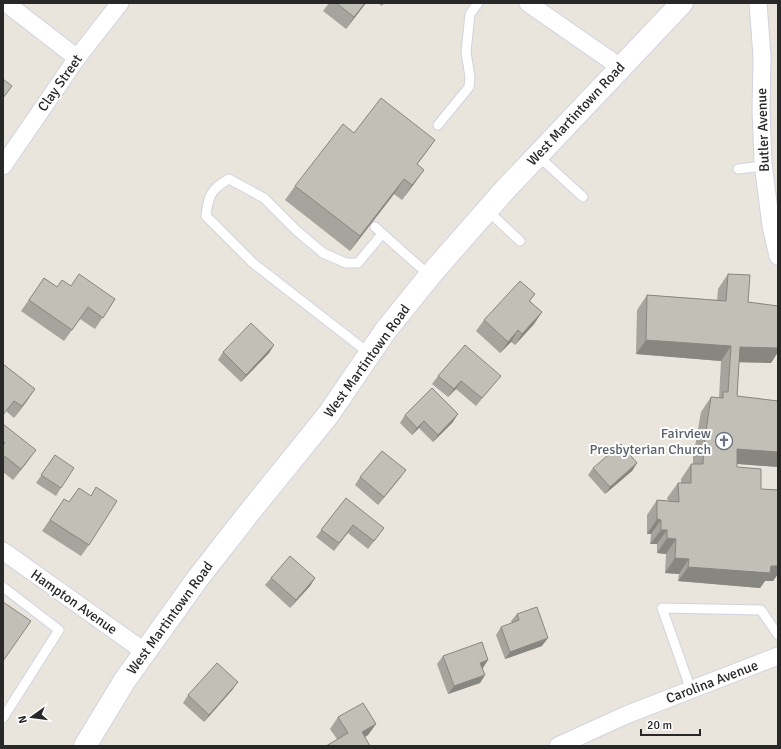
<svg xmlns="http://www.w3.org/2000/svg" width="781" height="749" viewBox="0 0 781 749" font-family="Signika,sans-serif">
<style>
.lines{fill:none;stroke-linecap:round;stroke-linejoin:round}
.service-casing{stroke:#d1d2e0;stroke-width:11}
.minor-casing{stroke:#d1d2e0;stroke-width:19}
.secondary-casing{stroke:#d1d2e0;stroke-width:24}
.service{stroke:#fff;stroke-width:9}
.minor{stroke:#fff;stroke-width:17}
.secondary{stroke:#fff;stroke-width:22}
.wall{fill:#a7a49d}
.shaded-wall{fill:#888680}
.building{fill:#c2bfb7;stroke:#888680}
.labels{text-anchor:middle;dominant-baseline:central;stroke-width:4;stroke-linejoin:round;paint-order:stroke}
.street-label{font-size:14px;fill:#282828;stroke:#fff}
.worship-label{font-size:14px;fill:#5b616d;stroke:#fff;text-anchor:end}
</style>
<rect width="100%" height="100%" fill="#e9e5dc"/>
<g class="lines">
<g class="service-casing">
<g id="service">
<polyline points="438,125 469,87 470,77 466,52 470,14 478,3"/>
<polyline points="537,155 583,197"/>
<polyline points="738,169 763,166"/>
<polyline points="487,210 520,241"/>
<polyline points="375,227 430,276"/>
<path d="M370 354 253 263 206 216C208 196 211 189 229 179L264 198 297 231 323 253 346 263H358L382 234"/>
<polyline points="3,587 59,630 3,718"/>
<polyline points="691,690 662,608 761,610 778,635"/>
</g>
</g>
<g class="minor-casing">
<g id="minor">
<polyline points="6,3 77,58"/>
<polyline points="528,3 620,67"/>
<polyline points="758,3 762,56 761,110 763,163 771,226 778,256"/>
<polyline points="3,166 77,58 120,3"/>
<polyline points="3,551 145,652"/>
<polyline points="558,746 626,715 778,656"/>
</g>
</g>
<g class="secondary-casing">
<polyline id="secondary" points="85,746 125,680 198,578 248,514 328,415 386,330 432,273 503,192 682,3"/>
</g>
<use href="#service" class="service"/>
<use href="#minor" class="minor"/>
<use href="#secondary" class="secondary"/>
</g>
<g class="wall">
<polygon points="329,3 366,3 346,29 323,11"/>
<polygon points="378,3 384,3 382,6"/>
<polygon points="354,133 435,140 417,164 424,170 402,200 394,194 350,251 285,200 295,186"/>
<polygon points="728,274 748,302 778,306 778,352 771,363 739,362 737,396 778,401 778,467 737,464 737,467 761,489 778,490 778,574 773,581 765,581 760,588 678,581 679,574 665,573 666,554 657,553 657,544 650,544 651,534 647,534 647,515 657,500 668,501 667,498 678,483 681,483 681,479 691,464 693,464 693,458 701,412 711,397 719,398 721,361 636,354 637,310 647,295 717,300 718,289"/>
<polygon points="44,278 57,287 71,286 115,299 95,329 80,319 64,341 21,311"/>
<polygon points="535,294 530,301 542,312 534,324 515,345 511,342 500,353 476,331 484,320"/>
<polygon points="274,345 269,353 241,382 218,360 223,352"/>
<polygon points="3,364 35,389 14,418 7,412"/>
<polygon points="438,376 495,383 476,406 456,389 448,397 432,384"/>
<polygon points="405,415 453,422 433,442 419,428 412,435 400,423"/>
<polygon points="3,424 28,461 13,480 3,472"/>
<polygon points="55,455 61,488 56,496 36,483"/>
<polygon points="637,463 632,471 605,494 588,475 593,468"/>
<polygon points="360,477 400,478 378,505 355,485"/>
<polygon points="79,488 89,545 81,556 42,531 64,499 69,502"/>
<polygon points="346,498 379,535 368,549 348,533 334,551 316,537"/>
<polygon points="271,578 315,578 310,586 290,608 265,585"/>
<polygon points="517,614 542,646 505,659 496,635 501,627 512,623 511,621"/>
<polygon points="443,656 488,660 482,668 485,675 480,683 448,694 437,664"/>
<polygon points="233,689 204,722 183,703 188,695"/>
<polygon points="338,717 376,724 368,735 365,737 337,739 330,729"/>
</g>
<g class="shaded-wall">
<polygon points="365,3 366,3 346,29 354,17"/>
<polygon points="435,140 425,154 407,178 417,164"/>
<polygon points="424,170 414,184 402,200 412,185"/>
<polygon points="404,179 394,194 350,251 360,236"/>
<polygon points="542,312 534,324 515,345 522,334"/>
<polygon points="518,330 511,342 500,353 508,342"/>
<polygon points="646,340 731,346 721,361 636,354"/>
<polygon points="274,345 269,353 241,382 246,375"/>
<polygon points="740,347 778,348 778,352 771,363 730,362"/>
<polygon points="461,381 456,389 448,397 454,389"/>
<polygon points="35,389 27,401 14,418 22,406"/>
<polygon points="458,414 453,422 433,442 438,435"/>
<polygon points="424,421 419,428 412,435 417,428"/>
<polygon points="737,449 778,452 778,467 727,463"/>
<polygon points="36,450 28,461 13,480 21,469"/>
<polygon points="637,463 632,471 605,494 610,487"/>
<polygon points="406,470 400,478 378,505 384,497"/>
<polygon points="657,519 661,520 651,534 647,534"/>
<polygon points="661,530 667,530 657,544 650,544"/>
<polygon points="667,538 676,539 666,554 657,553"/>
<polygon points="675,558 689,559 679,574 665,573"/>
<polygon points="771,566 778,566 778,574 773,581 765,581 760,588 678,581 688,567"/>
<polygon points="315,578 310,586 290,608 296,600"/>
<polygon points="548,638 542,646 505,659 510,652"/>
<polygon points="488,660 483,668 475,671 480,663"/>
<polygon points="485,675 480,683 448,694 454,686"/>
<polygon points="238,682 233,689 204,722 209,715"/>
<polygon points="376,724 368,735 354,744 362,732"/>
</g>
<g class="building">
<polygon points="336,3 365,3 354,17"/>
<polygon points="3,79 12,86 3,98"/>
<polygon points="381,98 435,140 417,164 424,170 412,185 404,179 360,236 295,186 343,124 354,133"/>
<polygon points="79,274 115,299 103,318 88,307 72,330 29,300 44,278 57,287 62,280 71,286"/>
<polygon points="728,274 750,275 748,302 778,306 778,348 740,347 737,396 778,401 778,452 737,449 737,467 761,469 761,489 778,490 778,566 771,566 770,573 688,567 689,559 675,558 676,539 667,538 667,530 661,530 661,520 657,519 657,500 679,502 678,483 691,483 691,464 703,464 704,444 711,397 723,398 723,392 728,392 731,346 646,340 647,295 726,301"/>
<polygon points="520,281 535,294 529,301 542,312 522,334 518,330 508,342 484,320"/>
<polygon points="251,323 274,345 246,375 223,352"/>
<polygon points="465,345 501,376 482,398 461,381 454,389 438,376"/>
<polygon points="3,364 35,389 22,406 14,401 3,415"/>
<polygon points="432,388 458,414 438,435 424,421 417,428 405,415"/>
<polygon points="3,424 36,450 21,469 3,455 3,445 5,443 3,441"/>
<polygon points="621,444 637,463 610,487 593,468"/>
<polygon points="382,451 406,470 384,497 360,477"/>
<polygon points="55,455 74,468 61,488 41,475"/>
<polygon points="96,487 117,501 89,545 50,520 64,499 69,502 79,488 91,496"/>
<polygon points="346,498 384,528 374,541 353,525 339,543 321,530"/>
<polygon points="290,556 315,578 296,600 271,578"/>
<polygon points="3,602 31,621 3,661"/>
<polygon points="537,607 548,638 510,652 501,627 519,620 517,614"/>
<polygon points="482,642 488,660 480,663 485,675 454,686 443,656"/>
<polygon points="217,663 238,682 209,715 188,695"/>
<polygon points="363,703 376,724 362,732 370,746 326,746 348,733 338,717"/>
</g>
<defs>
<g id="church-ring" transform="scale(0.9)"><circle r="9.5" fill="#fff" stroke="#6b7280" stroke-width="1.5"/><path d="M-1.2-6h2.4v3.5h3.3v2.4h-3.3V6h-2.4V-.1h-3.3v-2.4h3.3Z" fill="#6b7280"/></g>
</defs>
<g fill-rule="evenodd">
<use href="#church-ring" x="724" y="441"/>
</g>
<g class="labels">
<g class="street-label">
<text transform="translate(60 83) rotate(-55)">Clay Street</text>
<text transform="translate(576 114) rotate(-47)">West Martintown Road</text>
<text transform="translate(763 130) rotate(-92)">Butler Avenue</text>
<text transform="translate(367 361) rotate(-54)">West Martintown Road</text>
<text transform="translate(74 602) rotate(35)">Hampton Avenue</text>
<text transform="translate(170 618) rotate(-54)">West Martintown Road</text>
<text transform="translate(712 682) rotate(-21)">Carolina Avenue</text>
</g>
<g class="worship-label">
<text x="711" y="433">Fairview<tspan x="711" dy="16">Presbyterian Church</tspan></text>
</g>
</g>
<rect width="781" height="749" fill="none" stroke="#282828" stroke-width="8"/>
<g transform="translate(32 717) rotate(256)" stroke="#ffffff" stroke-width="3" paint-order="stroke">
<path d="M0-3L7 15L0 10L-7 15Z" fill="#282828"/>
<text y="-6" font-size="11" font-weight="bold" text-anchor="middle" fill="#282828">N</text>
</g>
<path d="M641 729v6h59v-6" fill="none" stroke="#282828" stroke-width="2"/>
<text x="647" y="729" font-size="12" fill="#282828" stroke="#ffffff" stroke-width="3" paint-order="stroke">20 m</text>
</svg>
